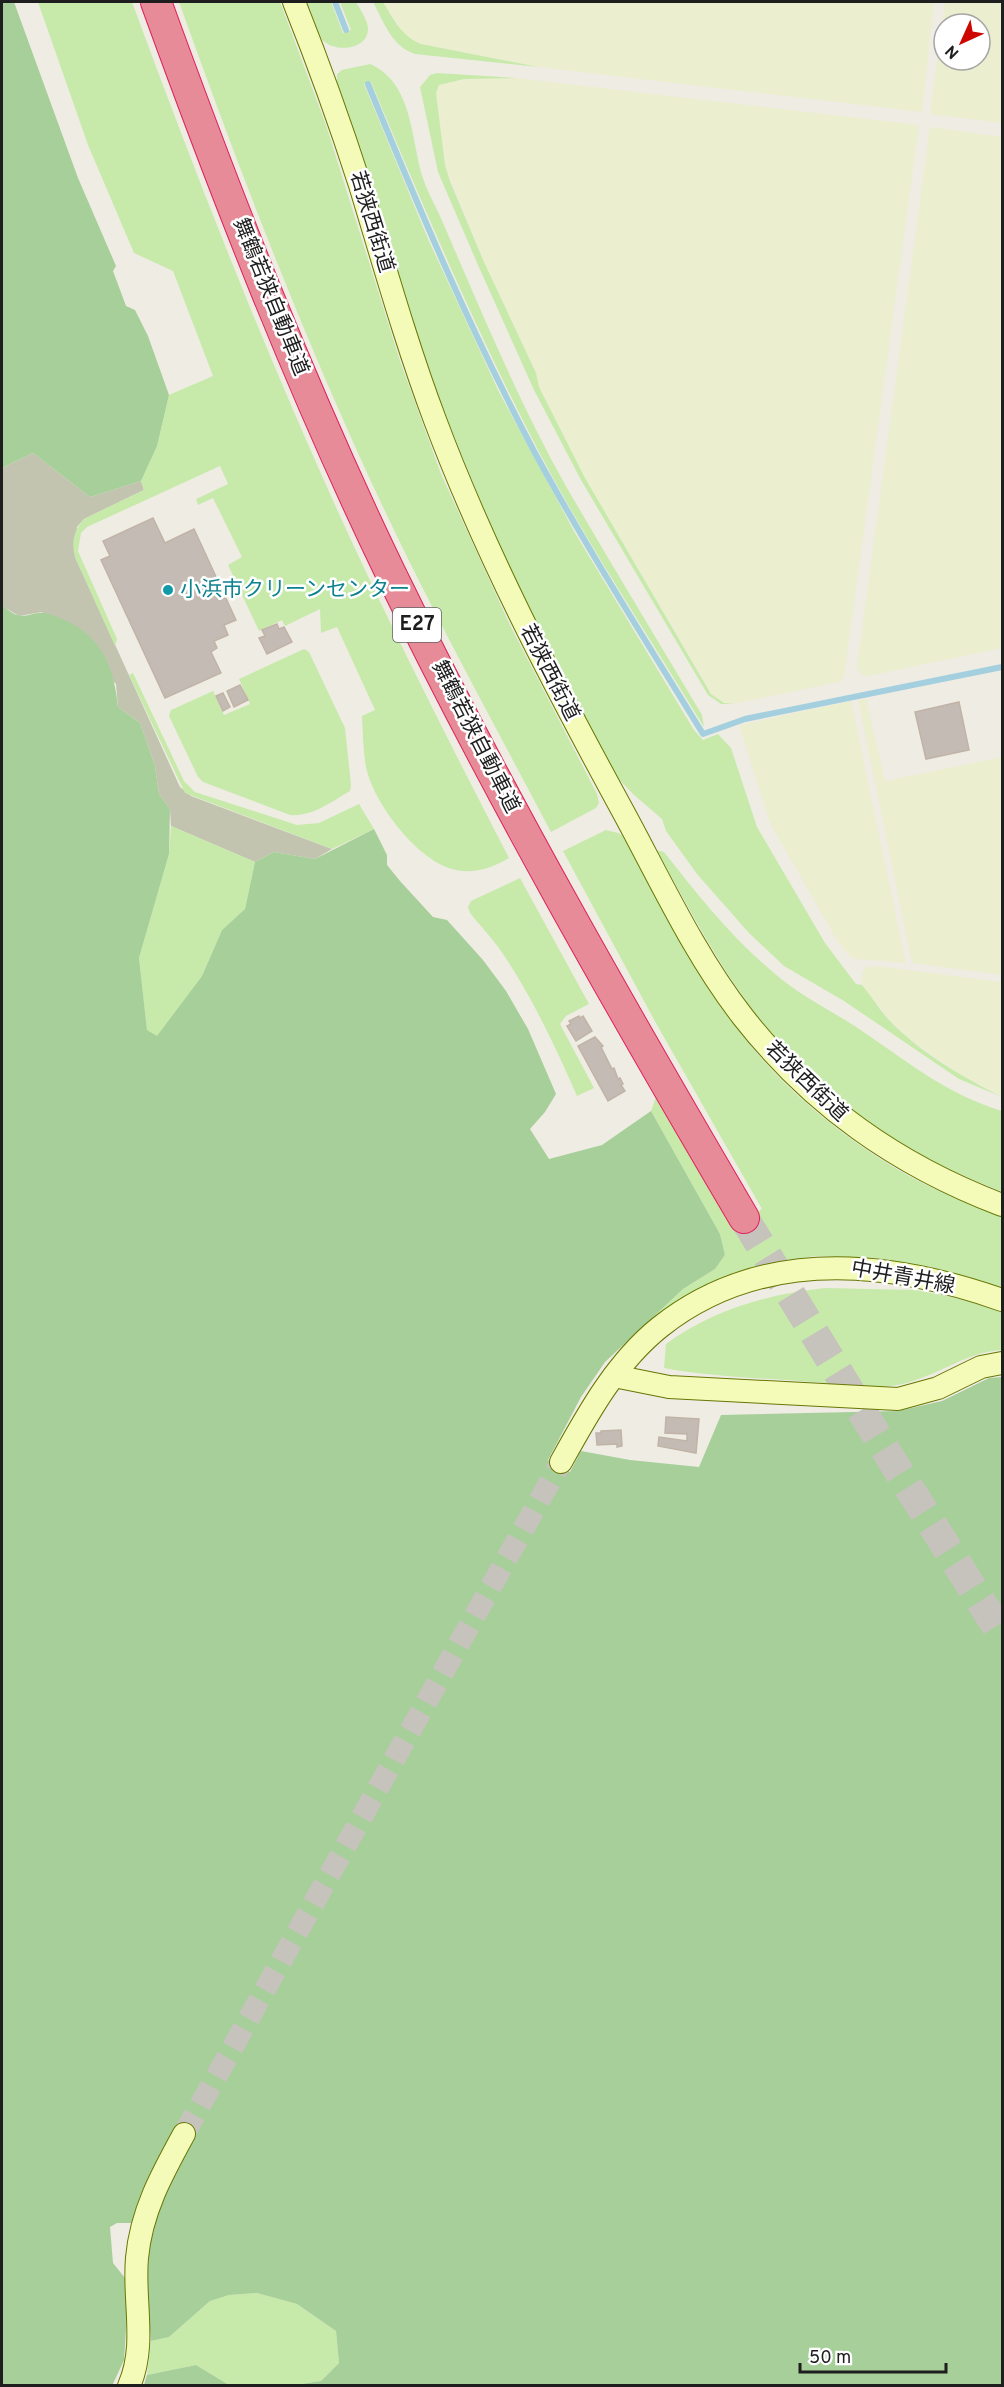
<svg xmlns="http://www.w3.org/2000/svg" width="1004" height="2387" viewBox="0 0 1004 2387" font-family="Overpass,'Noto Sans JP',sans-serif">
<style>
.construction{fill:#c3c4b0}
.farmland{fill:#ebeecf;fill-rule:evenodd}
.grass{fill:#c7eaaa}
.forest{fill:#a7cf99}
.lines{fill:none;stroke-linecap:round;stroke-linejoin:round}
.stream{stroke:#a4cfde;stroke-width:6}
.building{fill:#c4bcb4;stroke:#c1b3a6;stroke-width:1.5}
.secondary-tunnel{stroke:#c5c3bc;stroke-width:22;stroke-dasharray:22 11;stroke-linecap:butt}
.highway-tunnel{stroke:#c5c3bc;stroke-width:30;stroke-dasharray:30 15;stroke-linecap:butt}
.secondary-casing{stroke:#677704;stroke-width:24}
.highway-casing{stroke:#dd225b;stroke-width:32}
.secondary{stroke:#f4fab8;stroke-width:22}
.highway{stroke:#e88b99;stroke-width:30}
.culture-dot{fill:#0f9aa8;stroke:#fff;stroke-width:2}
.labels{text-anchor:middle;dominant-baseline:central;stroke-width:5;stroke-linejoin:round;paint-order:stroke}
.shield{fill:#fff;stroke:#626262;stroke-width:1.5}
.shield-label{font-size:20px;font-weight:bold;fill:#1e1e1e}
.street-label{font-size:21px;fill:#1e1e1e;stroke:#fff}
.culture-label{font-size:21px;fill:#0d838f;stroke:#fff;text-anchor:start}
</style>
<rect width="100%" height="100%" fill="#efece4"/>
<polygon class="construction" points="33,453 90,497 141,481 144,490 84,519 77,527 75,557 180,787 191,796 332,849 315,859 274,852 255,862 171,826 170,809 159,794 155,766 140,723 118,707 116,684 42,612 19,616 2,606 2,468"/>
<g class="farmland">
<polygon points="383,2 934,2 922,112 538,67 421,44 411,40 405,35"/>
<path d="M945 2H1002V123L930 114ZM944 24H980V60H944Z"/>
<polygon points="517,78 919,125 844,677 839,682 733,704 724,703 712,694 585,478 539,387 536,373 484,262 445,165 436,93 439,85 464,79"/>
<polygon points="930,127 1002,137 1002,648 868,676 861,674 857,667"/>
<polygon points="866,699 885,781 1002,757 1002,975 912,963 858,700"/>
<polygon points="851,701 906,963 855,959 849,956 836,939 770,823 739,725"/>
<polygon points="876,966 1002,982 1002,1096 960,1075 907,1037 890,1020 862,985 862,973 867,967"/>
</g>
<g class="grass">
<path d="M38 2H132C205 200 283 398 374 589 417 679 463 769 509 858 492 868 472 875 452 869 416 859 373 802 366 767 363 751 363 733 362 716L375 710 337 627 321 633 320 609 285 626 282 620 259 631 228 565 242 557 213 498 198 505 196 499 228 484 220 466 87 527 81 533 78 551 117 639 115 646 75 557C71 541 74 531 84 519L144 490 141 481 157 446 169 395 213 376 173 271 134 253 88 145Z"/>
<path d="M179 2H280L326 125 400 361 441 474 509 623 597 794 599 803 596 808 551 832C504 743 456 655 411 565 321 383 247 192 179 2Z"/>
<path d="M306 2H331L343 33 351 30 340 2H356C360 9 367 19 368 28 369 51 331 54 320 37 314 27 310 13 306 2Z"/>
<path d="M373 2H383C393 18 402 37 421 44L538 67 415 54C391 46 384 22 373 2Z"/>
<path d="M370 64C412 82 411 137 422 175 426 189 434 203 440 216 480 308 518 401 567 488 611 564 657 639 702 715L704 727C648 635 588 545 538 450 476 331 423 206 371 82L364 84 428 239 499 392 575 533 694 730 703 740 718 734 731 748 757 827 825 943 856 984 862 985C872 997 880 1011 891 1022 922 1054 963 1077 1002 1097L959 1079 844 1001 784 966 749 933 697 874 666 831 662 819 633 794 614 774 534 619 493 532 445 414 412 318 370 180 337 82V74L342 70Z"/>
<polygon points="437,73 517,78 464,79 439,85 436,93 445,165 450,181 484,262 536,373 539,387 585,478 711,694 724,703 733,704 721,704 708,695 581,480 534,390 478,265 438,172 420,87 430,75"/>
<path d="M304 649 309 652 345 728 351 785 350 791C331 802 312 817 290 815L203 782 198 777 169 716 171 710 213 691 224 715 250 704 239 679Z"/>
<polygon points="133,673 184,781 195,792 297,825 319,823 359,804 374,829 332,849 185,793 129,675"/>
<polygon points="171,826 255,862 245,909 222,930 202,976 157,1037 147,1030 139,958 169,854"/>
<path d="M606 830 618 833 627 838C660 898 689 960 728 1016 774 1082 841 1138 911 1177 940 1193 972 1205 1002 1217V1290L913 1264 874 1258 815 1256 777 1263 690 1295 636 1332 683 1289 715 1269 725 1255 720 1234 651 1111 656 1097 738 1223 762 1209 657 1025 563 851Z"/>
<path d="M656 850 664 852C697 894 732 938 774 973 801 997 835 1012 865 1033 912 1065 947 1094 1002 1111V1192C966 1177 929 1162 896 1141 835 1104 779 1050 739 991 708 946 683 897 656 850Z"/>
<path d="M520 878 589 1004 566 1016 560 1024 594 1088 577 1096C556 1048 534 1001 505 957 495 941 482 928 470 913L468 907 471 901Z"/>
<path d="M825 1288 915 1290 952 1297 998 1310 1002 1312V1350C965 1352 935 1378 898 1385 870 1389 839 1384 811 1382 762 1378 712 1377 664 1368L666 1344C713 1310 768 1294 825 1288Z"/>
<polygon points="257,2293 297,2304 336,2331 339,2363 321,2381 295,2385 229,2385 196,2365 147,2375 151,2341 169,2337 210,2301 229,2295"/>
</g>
<g class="forest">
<polygon points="2,2 14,2 78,178 116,266 113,271 126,306 135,310 148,336 169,395 157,446 141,481 90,497 33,453 2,468"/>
<path d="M2 606C7 608 12 614 17 615 26 618 36 611 45 613 95 627 113 657 118 707L140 723 155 766 159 794 170 809 169 854 139 958 147 1030 157 1036 202 976 222 930 245 909 255 862 274 852 315 859 374 829 387 855V865L400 881 433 917 447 920 483 960 506 991 528 1029 556 1094 545 1112 530 1129 549 1159 602 1145 651 1111 720 1234 725 1255 715 1269 683 1289 605 1362 581 1397 548 1460 570 1472 581 1451 630 1460 699 1467 721 1415 898 1411 942 1401 989 1378 1002 1377V2385H295L321 2381 339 2363 336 2331 297 2304 257 2293 229 2295 210 2301 169 2337 151 2341 147 2290 150 2231 177 2162 194 2141 173 2130 134 2223H117L110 2227 113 2263 125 2278 127 2314 124 2360 112 2386H2Z"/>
<polygon points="196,2365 229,2385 144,2385 147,2375"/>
</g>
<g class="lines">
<g class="stream">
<polyline points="335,2 346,30"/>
<path d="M368 84C419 209 472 334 535 453 587 549 646 641 703 734L745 719 1002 667"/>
</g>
</g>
<g class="building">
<polygon points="153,518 165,543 194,529 236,620 224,625 228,635 214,641 217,648 211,652 221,673 165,698 101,560 110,556 103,541"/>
<polygon points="277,624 279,629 284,627 292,642 267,654 259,638 265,636 262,630"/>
<polygon points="240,685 248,700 234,707 227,691"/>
<polygon points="223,693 230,707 223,711 216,696"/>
<polygon points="959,702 969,750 926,759 915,712"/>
<polygon points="579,1016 580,1018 583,1016 592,1031 576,1041 567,1026 571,1024 569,1021"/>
<polygon points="595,1037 603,1046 601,1047 612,1069 614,1068 618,1079 620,1078 623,1084 621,1085 625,1091 608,1101 578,1046"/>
<polygon points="666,1417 699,1419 696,1453 658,1446 659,1437 687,1441 687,1434 665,1433"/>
<polygon points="621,1430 622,1446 617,1447 617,1444 597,1445 596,1433 601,1433 601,1431"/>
</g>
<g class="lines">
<polyline class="secondary-tunnel" points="184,2134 561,1462"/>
<polyline class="highway-tunnel" points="744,1218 899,1472 1002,1635"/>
<g class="secondary-casing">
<g id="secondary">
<path d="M294 2C318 62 340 123 360 185 384 264 406 343 435 420 485 553 551 679 619 804 658 875 693 953 743 1017 812 1105 897 1165 1002 1205"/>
<polyline points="614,1376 669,1387 898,1399 938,1388 981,1367 1002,1363"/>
<path d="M561 1462C587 1415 616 1362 660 1327 761 1247 888 1260 1002 1300"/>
<path d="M129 2386C147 2345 133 2300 137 2258 141 2212 162 2174 184 2134"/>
</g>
</g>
<g class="highway-casing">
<path id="highway" d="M156 2C226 195 301 388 391 574 498 794 620 1007 744 1218"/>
</g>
<use href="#secondary" class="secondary"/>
<use href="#highway" class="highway"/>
</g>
<circle class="culture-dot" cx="168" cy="590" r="6"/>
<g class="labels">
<rect class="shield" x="393" y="608" width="48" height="34" rx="4.5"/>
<g class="shield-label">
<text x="417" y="625">E27</text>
</g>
<g class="street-label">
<text transform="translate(371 222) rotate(73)">若狭西街道</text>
<text transform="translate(270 297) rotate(68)">舞鶴若狭自動車道</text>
<text transform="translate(549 673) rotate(63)">若狭西街道</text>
<text transform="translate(475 737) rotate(63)">舞鶴若狭自動車道</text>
<text transform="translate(806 1082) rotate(44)">若狭西街道</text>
<text transform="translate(903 1278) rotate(10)">中井青井線</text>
</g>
<g class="culture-label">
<text x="180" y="590">小浜市クリーンセンター</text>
</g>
</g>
<rect width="1004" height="2387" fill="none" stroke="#1e1e1e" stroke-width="6"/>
<g transform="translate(962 42) rotate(225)"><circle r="28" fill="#ffffff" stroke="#a5a5a5" stroke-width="1.5"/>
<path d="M0-4.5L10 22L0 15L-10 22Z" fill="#cd0700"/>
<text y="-9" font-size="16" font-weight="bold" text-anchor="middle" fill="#1e1e1e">N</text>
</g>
<path d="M800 2363v9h146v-9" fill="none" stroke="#1e1e1e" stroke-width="3"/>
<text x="809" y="2363" font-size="18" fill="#1e1e1e" stroke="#ffffff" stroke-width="4.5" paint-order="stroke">50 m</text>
</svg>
